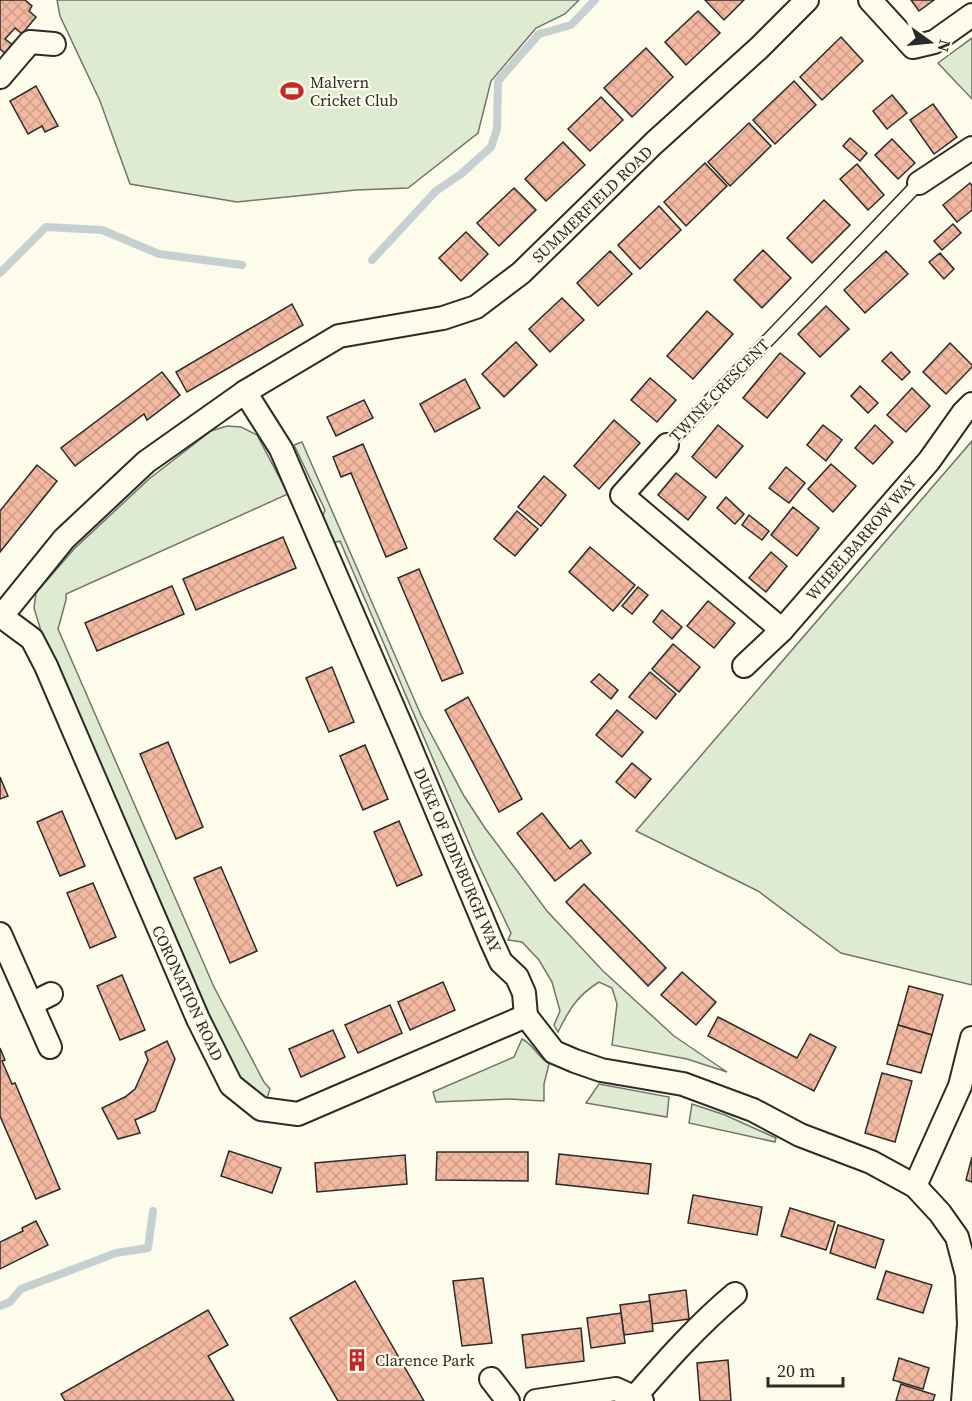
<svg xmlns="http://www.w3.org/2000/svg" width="972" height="1401" viewBox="0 0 972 1401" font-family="'Source Serif 4',serif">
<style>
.grass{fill:#deebd1;stroke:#74746e;stroke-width:1.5}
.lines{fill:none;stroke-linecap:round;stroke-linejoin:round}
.stream{stroke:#c7d0d0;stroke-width:8}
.building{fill:url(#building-cross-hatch);stroke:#2b2b2b;stroke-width:1.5}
.lane-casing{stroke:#2b2b2b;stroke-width:15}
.street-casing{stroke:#2b2b2b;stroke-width:26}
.lane{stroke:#fdfbea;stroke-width:12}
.street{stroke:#fdfbea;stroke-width:22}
.labels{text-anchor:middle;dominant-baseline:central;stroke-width:4.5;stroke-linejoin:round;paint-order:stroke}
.poi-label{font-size:16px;fill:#2b2b2b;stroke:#fdfbea;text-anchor:start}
.street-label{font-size:16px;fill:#2b2b2b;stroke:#fdfbea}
</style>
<defs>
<pattern id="building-cross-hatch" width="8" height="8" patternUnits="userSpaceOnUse" patternTransform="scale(1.5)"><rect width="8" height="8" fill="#f2b8a0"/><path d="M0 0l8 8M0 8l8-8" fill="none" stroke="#d09e8a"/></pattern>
</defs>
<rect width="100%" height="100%" fill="#fdfbea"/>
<g class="grass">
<polygon points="57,0 579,0 565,14 536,28 491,81 478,133 408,188 356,190 237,202 130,184 100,101 60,16"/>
<polygon points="972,38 972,99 938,63"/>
<polygon points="227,426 241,427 257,435 288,494 66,594 66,600 58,629 214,987 264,1082 270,1089 266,1101 235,1077 44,641 34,608 36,593 74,549 149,479 211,431"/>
<polygon points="972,441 972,985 841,953 758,891 636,831"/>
<path d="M302 442 421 715 464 796 485 828 547 911 603 971 674 1036 727 1072 687 1059 612 1045 617 1004 612 988 599 982C577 996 570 1008 558 1032L554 1025 560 1011 552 982 539 960 522 942 508 940 511 933 474 855 340 541 329 544 320 523 325 510 294 445Z"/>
<path d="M522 1039C533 1044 537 1056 549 1064L544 1084V1101L509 1099 436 1102 433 1092 514 1057Z"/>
<polygon points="599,1084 669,1097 667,1117 586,1103"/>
<polygon points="692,1104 725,1115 776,1138 775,1142 689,1123"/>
</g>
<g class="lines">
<g class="stream">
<polyline points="372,260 436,191 461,174 491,147 497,129 498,81 539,34 571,25 595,0"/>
<polyline points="0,273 46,227 102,230 159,254 242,265"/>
<polyline points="0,1306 10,1302 21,1289 116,1253 148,1248 153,1211"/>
</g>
</g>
<g class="building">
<polygon points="0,0 25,0 32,6 29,11 36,17 22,34 15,28 5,39 13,45 6,54 0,49"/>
<polygon points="705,0 744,0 724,20"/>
<polygon points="911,0 934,0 919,11"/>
<polygon points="698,11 720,33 686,65 665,42"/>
<polygon points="841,37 863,61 822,100 800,77"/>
<polygon points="646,48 673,77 632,117 604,88"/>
<polygon points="794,81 816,105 775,144 753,120"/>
<polygon points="36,86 58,126 45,132 42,126 28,134 10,101"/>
<polygon points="892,95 907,113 887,129 873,111"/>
<polygon points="601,97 623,120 590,151 568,129"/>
<polygon points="933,104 957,137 934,154 910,120"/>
<polygon points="749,123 771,146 730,186 708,162"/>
<polygon points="850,138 867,153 860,161 843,146"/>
<polygon points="892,139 915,163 898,179 875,155"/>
<polygon points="563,142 585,165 546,201 525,179"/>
<polygon points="705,163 727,186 686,226 664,202"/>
<polygon points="857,164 884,195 868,210 840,179"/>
<polygon points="970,183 972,186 972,210 957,222 943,205"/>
<polygon points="514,188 536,210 499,246 477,223"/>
<polygon points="824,200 850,225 812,263 787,238"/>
<polygon points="659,206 681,230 640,269 618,245"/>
<polygon points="953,224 961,233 942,250 934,241"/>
<polygon points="466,232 488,254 461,281 439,258"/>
<polygon points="763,250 791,278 762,308 734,280"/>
<polygon points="610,251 632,274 598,306 577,283"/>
<polygon points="886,251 908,274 865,313 844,290"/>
<polygon points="940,253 954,269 944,279 929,262"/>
<polygon points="562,298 584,320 550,352 529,329"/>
<polygon points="292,304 303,325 187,392 176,372"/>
<polygon points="826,306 849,329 820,357 798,334"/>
<polygon points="707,311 733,334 693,379 667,356"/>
<polygon points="516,342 537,365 504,397 482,374"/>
<polygon points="950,343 972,365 972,367 946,394 923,372"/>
<polygon points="891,352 910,372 902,380 882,361"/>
<polygon points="780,353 805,373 767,418 743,398"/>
<polygon points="162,372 180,395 147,420 144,414 75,466 61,448"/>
<polygon points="650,378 676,400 657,422 631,400"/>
<polygon points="465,379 480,408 435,432 420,404"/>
<polygon points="860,386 878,403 868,413 851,396"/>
<polygon points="912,388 930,406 906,432 887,415"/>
<polygon points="364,400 373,418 336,436 327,417"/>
<polygon points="614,420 640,443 599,489 574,466"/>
<polygon points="718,425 743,446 716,478 692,457"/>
<polygon points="823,425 842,440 826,461 807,445"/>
<polygon points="875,425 893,442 873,464 855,448"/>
<polygon points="363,444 407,548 386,557 351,473 341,477 333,457"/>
<polygon points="831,464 856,486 833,512 808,489"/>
<polygon points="37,465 57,481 0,552 0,511"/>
<polygon points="786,467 805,483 789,503 769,488"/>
<polygon points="676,473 706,497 688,520 658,495"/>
<polygon points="544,476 566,495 541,526 518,507"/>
<polygon points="726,497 744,514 735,524 717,508"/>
<polygon points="793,507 819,528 797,556 771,535"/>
<polygon points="517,511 538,529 515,556 494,539"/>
<polygon points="749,515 769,531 762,540 742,525"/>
<polygon points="283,537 296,568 196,610 183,579"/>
<polygon points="590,547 635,585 613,611 569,572"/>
<polygon points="771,552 787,566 766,592 749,578"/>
<polygon points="419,569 463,673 442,681 398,578"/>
<polygon points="172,586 184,614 97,651 85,623"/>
<polygon points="638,587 648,595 632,614 622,606"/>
<polygon points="708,601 735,623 714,648 687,626"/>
<polygon points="662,610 682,627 672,639 653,622"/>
<polygon points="673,644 700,667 679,692 652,669"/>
<polygon points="332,667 354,722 329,732 306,678"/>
<polygon points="650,672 676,694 656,719 629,697"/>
<polygon points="599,674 618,690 611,699 591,682"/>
<polygon points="468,697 522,799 499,812 445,710"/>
<polygon points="617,710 643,732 622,757 596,735"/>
<polygon points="168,742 203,827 176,839 140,754"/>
<polygon points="365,745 388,799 363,810 340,756"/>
<polygon points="632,763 651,779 635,798 616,782"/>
<polygon points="0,777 8,796 0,799"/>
<polygon points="62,811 85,866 60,876 37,822"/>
<polygon points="542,813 570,849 581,840 591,853 555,881 517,833"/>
<polygon points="399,821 422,875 397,886 374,832"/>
<polygon points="221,867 257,951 230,963 194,878"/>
<polygon points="93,883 116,937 90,948 67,893"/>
<polygon points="584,884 666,968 648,986 566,902"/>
<polygon points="682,972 716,1002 696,1025 661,995"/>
<polygon points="122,975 145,1030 120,1040 97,986"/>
<polygon points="443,982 455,1010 410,1030 398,1002"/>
<polygon points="909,986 943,995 932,1035 898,1025"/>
<polygon points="390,1005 402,1033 358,1053 345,1025"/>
<polygon points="718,1017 797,1058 810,1034 836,1047 814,1091 708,1036"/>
<polygon points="898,1025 932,1035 921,1073 887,1064"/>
<polygon points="333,1030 345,1057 301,1077 289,1049"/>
<polygon points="167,1041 175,1059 155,1111 135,1120 140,1133 118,1139 102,1108 125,1097 135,1089 148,1060 145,1052"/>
<polygon points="0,1048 5,1060 2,1061 12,1084 15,1083 60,1189 36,1199 0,1116"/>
<polygon points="882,1073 912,1081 895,1142 865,1133"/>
<polygon points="229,1151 281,1168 272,1193 221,1176"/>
<polygon points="437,1152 528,1152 528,1181 436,1180"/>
<polygon points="559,1154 651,1164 648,1194 556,1184"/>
<polygon points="405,1155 407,1184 317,1192 315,1163"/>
<polygon points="972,1157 972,1182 966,1180"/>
<polygon points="693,1195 762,1207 757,1235 688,1223"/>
<polygon points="790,1208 835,1222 826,1250 781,1236"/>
<polygon points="36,1221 48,1245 0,1269 0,1242 23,1231 22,1228"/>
<polygon points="838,1225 884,1240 875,1268 830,1253"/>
<polygon points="886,1271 932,1285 923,1313 877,1299"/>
<polygon points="483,1278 492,1343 462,1346 453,1281"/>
<polygon points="355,1281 424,1401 338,1401 290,1318"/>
<polygon points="686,1290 689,1319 652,1324 649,1295"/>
<polygon points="650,1301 653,1331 624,1335 620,1305"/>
<polygon points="208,1310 228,1345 208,1356 234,1401 65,1401 61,1394"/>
<polygon points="621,1313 625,1343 591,1348 587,1318"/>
<polygon points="581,1328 584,1361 526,1368 522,1335"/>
<polygon points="899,1358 929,1368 923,1389 893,1380"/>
<polygon points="728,1360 731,1401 700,1401 697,1363"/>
<polygon points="901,1384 935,1395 933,1401 896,1401"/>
</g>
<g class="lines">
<g class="lane-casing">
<polyline id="lane" points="667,445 919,183"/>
</g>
<g class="street-casing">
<g id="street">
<polyline points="870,0 913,47 934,42 972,15"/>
<polyline points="0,77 30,42 54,44"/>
<polyline points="919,183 972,148"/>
<polyline points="245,392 281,449 405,735 491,940 501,962 517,977 524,993 526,1016 554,1052 575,1061 601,1070 683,1084 753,1110 800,1135 871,1162 915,1186 940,1213 957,1237 967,1275 969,1324 963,1401"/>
<polyline points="667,445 622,495 782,630"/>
<polyline points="1,616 32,639 46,666 198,1019 231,1085 261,1109 298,1114 526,1016"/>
<polyline points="0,618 64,539 146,462 245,392 339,336 443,318 476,307 521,273 654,143 759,48 807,0"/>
<polyline points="744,666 782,630 929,461 963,413 972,404"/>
<polyline points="0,934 50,1047"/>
<polyline points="31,1004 51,994"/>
<polyline points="915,1186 960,1086 972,1038"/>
<polyline points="491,1379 508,1401"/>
<path d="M634 1398C666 1361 698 1325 735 1294"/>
<polyline points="536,1401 616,1389 642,1401"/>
</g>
</g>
<use href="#lane" class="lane"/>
<use href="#street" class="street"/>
</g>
<defs>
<g id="stadium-bare" transform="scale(1.8)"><path d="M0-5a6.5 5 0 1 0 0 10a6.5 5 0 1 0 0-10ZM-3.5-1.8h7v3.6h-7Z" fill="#c62828" stroke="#fdfbea" stroke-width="2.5" paint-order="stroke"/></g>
<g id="building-bare" transform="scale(1.8)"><path d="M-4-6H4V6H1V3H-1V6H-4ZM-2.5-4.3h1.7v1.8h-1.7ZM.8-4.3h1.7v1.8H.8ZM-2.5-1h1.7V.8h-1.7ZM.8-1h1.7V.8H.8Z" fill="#c62828" stroke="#fdfbea" stroke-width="2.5" paint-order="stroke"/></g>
</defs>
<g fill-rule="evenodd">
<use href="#stadium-bare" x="292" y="91"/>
<use href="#building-bare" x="357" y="1360"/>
</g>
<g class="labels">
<g class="poi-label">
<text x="310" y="82">Malvern<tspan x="310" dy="18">Cricket Club</tspan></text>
<text x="375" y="1360">Clarence Park</text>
</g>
<g class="street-label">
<text transform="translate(592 204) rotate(-44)">SUMMERFIELD ROAD</text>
<text transform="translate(719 390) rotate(-46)">TWINE CRESCENT</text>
<text transform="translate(861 538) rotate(-49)">WHEELBARROW WAY</text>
<text transform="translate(458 860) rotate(67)">DUKE OF EDINBURGH WAY</text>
<text transform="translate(188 993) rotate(65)">CORONATION ROAD</text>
</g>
</g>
<g transform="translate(930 42) rotate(105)" stroke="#fdfbea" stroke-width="4.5" paint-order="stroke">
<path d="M0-4.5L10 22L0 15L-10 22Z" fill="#2b2b2b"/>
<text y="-9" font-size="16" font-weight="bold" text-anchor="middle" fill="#2b2b2b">N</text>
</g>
<path d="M768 1377v9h75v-9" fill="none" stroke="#2b2b2b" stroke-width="3"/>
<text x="777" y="1377" font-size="18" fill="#2b2b2b" stroke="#fdfbea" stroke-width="4.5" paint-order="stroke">20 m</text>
</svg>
